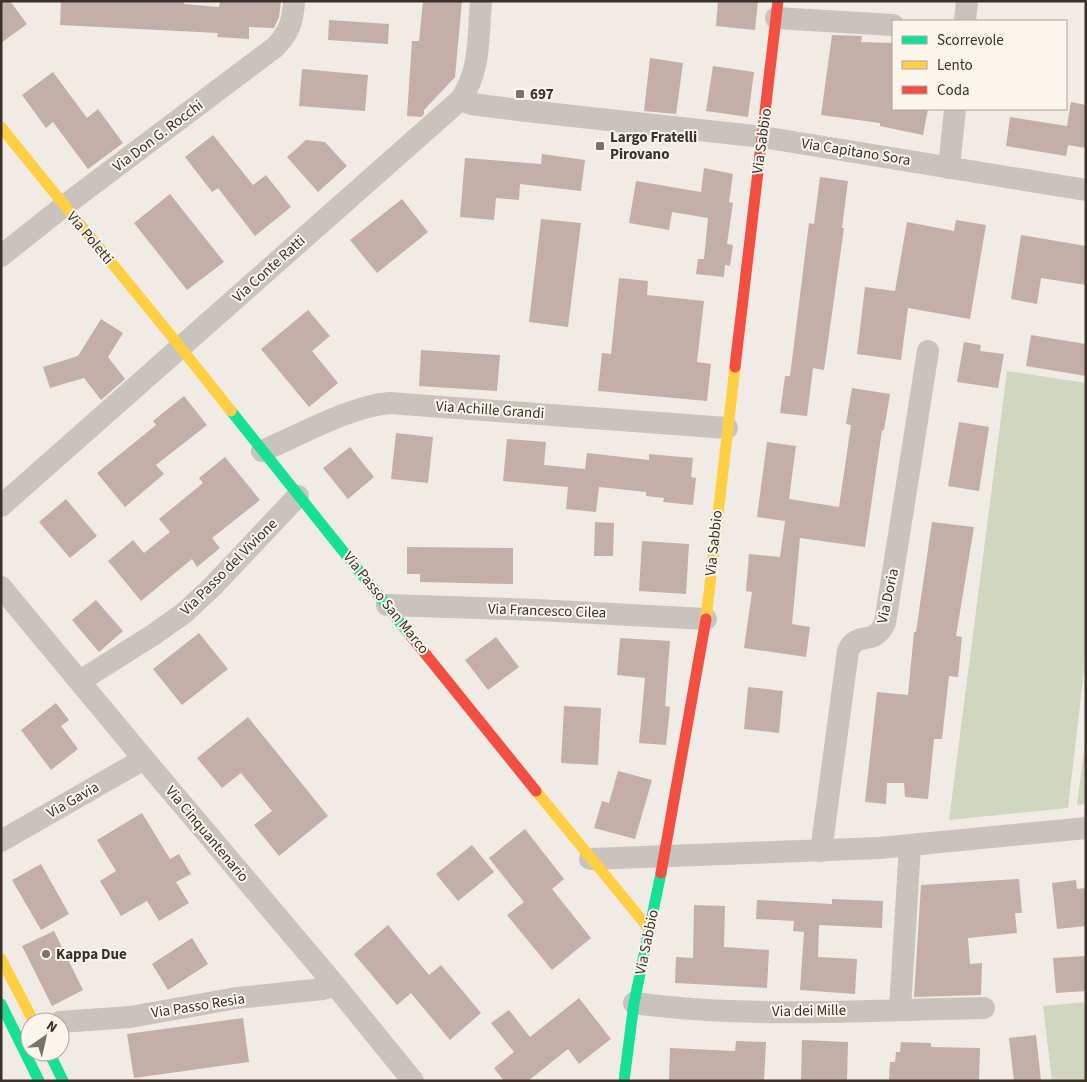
<svg xmlns="http://www.w3.org/2000/svg" width="1087" height="1082" viewBox="0 0 1087 1082" font-family="'Source Sans 3',sans-serif">
<style>
.green{fill:#d1d6bf}
.building{fill:#c3afa7}
.lines{fill:none;stroke-linecap:round;stroke-linejoin:round}
.street{stroke:#c9c3be;stroke-width:22}
.fast{stroke:#16e098;stroke-width:11}
.slow{stroke:#ffcf43;stroke-width:11}
.jam{stroke:#f24e42;stroke-width:11}
.poi-dot{fill:#7a716c;stroke:#fbf5ee;stroke-width:2}
.labels{text-anchor:middle;dominant-baseline:central;stroke-width:4;stroke-linejoin:round;paint-order:stroke}
.poi-label{font-size:15px;font-weight:bold;fill:#3b302b;stroke:#fbf5ee;text-anchor:start}
.street-label{font-size:15px;fill:#3b302b;stroke:#fbf5ee}
</style>
<rect width="100%" height="100%" fill="#f0ebe5"/>
<g class="green">
<polygon points="1007,371 1086,383 1086,653 1068,808 949,820"/>
<polygon points="1086,735 1086,804 1077,805"/>
<polygon points="1086,1002 1086,1081 1052,1081 1043,1006"/>
</g>
<g class="building">
<polygon points="1,1 10,1 27,24 1,43"/>
<polygon points="61,1 184,1 184,4 219,7 220,1 281,1 279,17 274,28 249,27 249,39 217,37 218,33 60,25"/>
<polygon points="423,1 462,1 455,77 424,110 424,114 421,117 407,116 412,41 419,41"/>
<polygon points="718,1 758,1 755,30 716,26"/>
<polygon points="329,20 389,24 388,44 328,40"/>
<polygon points="832,35 862,36 861,42 893,43 893,109 928,109 923,135 880,126 880,123 821,115"/>
<polygon points="650,58 683,63 676,114 644,111"/>
<polygon points="713,66 754,72 748,117 706,111"/>
<polygon points="302,69 368,75 365,111 299,106"/>
<polygon points="53,72 87,118 98,109 123,143 88,169 53,122 46,128 22,95"/>
<polygon points="1071,102 1086,105 1086,148 1068,145 1066,156 1006,146 1010,117 1067,126"/>
<polygon points="213,135 253,185 266,175 291,207 255,236 218,188 212,192 185,157"/>
<polygon points="306,140 325,142 347,166 318,192 287,157"/>
<polygon points="542,154 585,160 581,191 520,184 519,200 496,198 494,220 460,217 465,158 541,164"/>
<polygon points="704,168 733,174 729,202 733,203 727,244 733,245 730,266 725,265 724,277 696,274 698,259 704,259 708,218 672,212 669,230 629,223 636,181 701,192"/>
<polygon points="820,177 848,181 842,228 844,228 824,370 813,368 807,416 780,413 785,376 790,376 809,223 814,224"/>
<polygon points="170,194 224,262 187,290 134,223"/>
<polygon points="402,199 428,232 377,273 350,240"/>
<polygon points="541,219 581,223 568,327 529,322"/>
<polygon points="956,220 986,225 970,319 908,308 901,360 857,354 865,287 895,291 907,222 954,231"/>
<polygon points="1021,235 1086,246 1086,285 1041,278 1037,304 1011,299"/>
<polygon points="619,278 648,281 647,295 704,301 697,362 711,364 707,401 598,391 602,353 611,354"/>
<polygon points="308,310 330,336 312,351 338,383 309,407 261,349"/>
<polygon points="101,319 123,333 108,357 125,379 101,400 84,378 50,388 43,367 78,356"/>
<polygon points="1031,335 1086,344 1086,376 1026,366"/>
<polygon points="964,342 981,345 980,351 1004,354 998,388 957,382"/>
<polygon points="421,350 500,355 497,391 419,386"/>
<polygon points="852,388 890,394 884,430 882,430 865,547 800,538 792,624 810,627 806,657 744,648 752,592 746,591 749,554 780,557 785,521 757,517 767,442 796,446 789,499 839,507 851,425 846,424"/>
<polygon points="184,396 207,425 156,465 164,474 125,507 97,473 156,425 153,421"/>
<polygon points="959,422 989,427 979,491 948,486"/>
<polygon points="396,433 433,437 428,483 391,479"/>
<polygon points="507,439 546,442 544,465 585,469 587,453 649,460 649,454 693,458 691,477 696,478 693,505 663,502 664,498 646,496 646,492 599,487 596,512 566,509 568,487 503,481"/>
<polygon points="350,447 374,477 348,499 323,468"/>
<polygon points="225,457 260,500 212,538 220,548 197,567 192,559 141,601 108,561 133,540 144,553 170,532 159,519 203,483 199,478"/>
<polygon points="66,499 97,536 70,558 39,522"/>
<polygon points="595,522 614,523 613,556 594,556"/>
<polygon points="932,522 974,527 956,636 962,637 958,677 949,676 942,739 934,739 928,799 905,797 904,783 887,783 886,804 865,802 877,692 908,695 914,632 916,632"/>
<polygon points="642,541 689,544 686,594 639,591"/>
<polygon points="407,547 513,548 513,584 420,582 420,574 407,574"/>
<polygon points="96,600 123,631 99,652 72,620"/>
<polygon points="199,633 228,669 182,705 153,669"/>
<polygon points="496,637 519,667 488,690 465,660"/>
<polygon points="620,638 670,641 665,706 670,707 666,745 639,743 645,678 617,675"/>
<polygon points="748,687 783,691 779,733 744,729"/>
<polygon points="56,703 69,720 61,726 78,749 51,770 21,730"/>
<polygon points="564,706 601,708 598,765 561,763"/>
<polygon points="248,717 328,816 279,856 254,825 272,811 241,773 222,788 197,758"/>
<polygon points="618,771 652,780 635,839 594,828 602,801 609,803"/>
<polygon points="142,813 170,859 179,854 191,874 176,882 189,903 159,921 147,901 121,916 100,881 116,871 97,840"/>
<polygon points="525,829 564,879 552,889 591,938 552,970 507,915 524,902 489,858"/>
<polygon points="472,845 494,872 458,901 436,874"/>
<polygon points="41,864 69,914 41,930 12,880"/>
<polygon points="1019,879 1022,913 1015,913 1017,933 968,938 970,964 982,963 981,995 914,997 921,885"/>
<polygon points="1076,880 1077,889 1086,888 1086,926 1057,929 1052,883"/>
<polygon points="832,899 883,901 882,928 819,925 818,957 857,959 855,994 800,990 804,932 793,931 794,921 756,919 757,900 832,904"/>
<polygon points="694,905 725,906 724,947 769,950 767,988 675,983 676,957 693,958"/>
<polygon points="388,925 429,975 441,965 481,1013 450,1040 411,993 397,1005 354,954"/>
<polygon points="54,931 83,990 52,1006 22,946"/>
<polygon points="192,938 208,964 168,990 152,964"/>
<polygon points="1086,956 1086,991 1056,993 1053,958"/>
<polygon points="579,998 611,1039 579,1064 568,1049 528,1081 504,1081 494,1068 514,1052 491,1023 509,1010 530,1037"/>
<polygon points="243,1018 249,1062 134,1078 127,1034"/>
<polygon points="1036,1035 1041,1081 1014,1081 1009,1038"/>
<polygon points="802,1040 848,1042 847,1081 801,1081"/>
<polygon points="736,1041 766,1042 764,1081 669,1081 670,1048 735,1051"/>
<polygon points="901,1042 931,1043 931,1047 980,1048 979,1081 889,1081 890,1062 895,1062 896,1052 900,1052"/>
</g>
<g class="lines">
<g class="street">
<polyline points="776,18 893,25"/>
<polyline points="965,21 967,1"/>
<polyline points="460,100 472,104 518,110 763,137 1086,190"/>
<polyline points="949,168 955,109"/>
<path d="M1 256 64 206 274 48C289 34 293 21 294 1"/>
<path d="M262 451C300 435 348 407 389 403L727 428"/>
<path d="M1 506 460 100C481 72 478 35 481 1"/>
<polyline points="1,587 144,759 335,985 413,1081"/>
<polyline points="387,605 537,610 706,619"/>
<polyline points="80,681 153,635 184,613 212,587 298,496"/>
<polyline points="1,841 144,759"/>
<path d="M821 851 848 651C858 629 873 648 885 623L928 351"/>
<polyline points="590,859 879,848 1086,828"/>
<path d="M634 1003C750 1019 868 1010 984 1008"/>
<polyline points="900,1009 910,846"/>
<polyline points="60,1022 130,1017 237,998 323,989 335,985"/>
</g>
<g class="fast">
<polyline points="231,411 411,636"/>
<polyline points="1,1004 39,1081"/>
<polyline points="49,1052 63,1081"/>
<polyline points="624,1081 634,1003 661,873"/>
</g>
<g class="slow">
<path d="M1 127C77 222 156 315 231 411"/>
<polyline points="706,619 735,367"/>
<polyline points="536,791 650,930"/>
<polyline points="1,959 34,1022"/>
</g>
<g class="jam">
<polyline points="735,367 778,1"/>
<polyline points="411,636 536,791"/>
<polyline points="661,873 706,619"/>
</g>
</g>
<g class="poi-dot">
<rect x="515" y="89" width="10" height="10" rx="2.5"/>
<rect x="595" y="141" width="10" height="10" rx="2.5"/>
<circle cx="46" cy="954" r="5"/>
</g>
<g class="labels">
<g class="poi-label">
<text x="530" y="94">697</text>
<text x="610" y="137">Largo Fratelli<tspan x="610" dy="17">Pirovano</tspan></text>
<text x="56" y="954">Kappa Due</text>
</g>
<g class="street-label">
<text transform="translate(158 136) rotate(-37)">Via Don G. Rocchi</text>
<text transform="translate(762 141) rotate(-82)">Via Sabbio</text>
<text transform="translate(856 152) rotate(9)">Via Capitano Sora</text>
<text transform="translate(90 238) rotate(50)">Via Poletti</text>
<text transform="translate(269 269) rotate(-42)">Via Conte Ratti</text>
<text transform="translate(490 410) rotate(4)">Via Achille Grandi</text>
<text transform="translate(714 543) rotate(-84)">Via Sabbio</text>
<text transform="translate(229 567) rotate(-45)">Via Passo del Vivione</text>
<text transform="translate(888 596) rotate(-78)">Via Doria</text>
<text transform="translate(386 603) rotate(51)">Via Passo San Marco</text>
<text transform="translate(547 611) rotate(2)">Via Francesco Cilea</text>
<text transform="translate(73 800) rotate(-30)">Via Gavia</text>
<text transform="translate(207 834) rotate(50)">Via Cinquantenario</text>
<text transform="translate(647 942) rotate(-78)">Via Sabbio</text>
<text transform="translate(198 1006) rotate(-9)">Via Passo Resia</text>
<text transform="translate(809 1011) rotate(-1)">Via dei Mille</text>
</g>
</g>
<rect width="1087" height="1082" fill="none" stroke="#3b302b" stroke-width="5"/>
<rect x="892" y="20" width="175" height="90" fill="#fbf5ee" stroke="#aea6a0"/>
<rect x="902" y="36" width="25" height="8" fill="#16e098" stroke="#aea6a0"/>
<text x="937" y="45" font-size="15" fill="#3b302b">Scorrevole</text>
<rect x="902" y="61" width="25" height="8" fill="#ffcf43" stroke="#aea6a0"/>
<text x="937" y="70" font-size="15" fill="#3b302b">Lento</text>
<rect x="902" y="86" width="25" height="8" fill="#f24e42" stroke="#aea6a0"/>
<text x="937" y="95" font-size="15" fill="#3b302b">Coda</text>
<g transform="translate(45 1037) rotate(34)"><circle r="24" fill="#fbf5ee" stroke="#aea6a0"/>
<path d="M0-4L9 19L0 12L-9 19Z" fill="#7a716c"/>
<text y="-8" font-size="14" font-weight="bold" text-anchor="middle" fill="#3b302b">N</text>
</g>
</svg>
